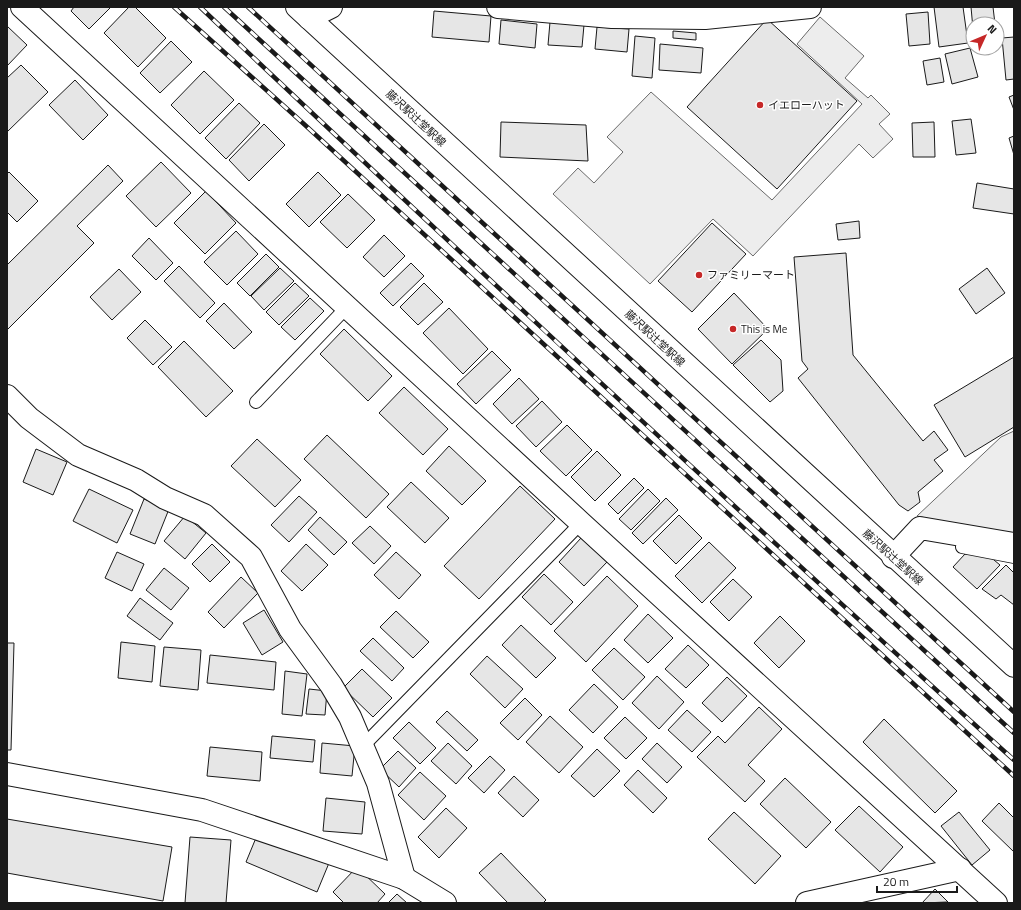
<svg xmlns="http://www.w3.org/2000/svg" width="1021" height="910" viewBox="0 0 1021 910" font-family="'Titillium Web','Noto Sans JP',sans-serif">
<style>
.built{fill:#ededed;stroke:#6a6a6a}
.building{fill:#e6e6e6;stroke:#1a1a1a}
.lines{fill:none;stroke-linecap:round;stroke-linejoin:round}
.service-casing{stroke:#1a1a1a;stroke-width:14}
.minor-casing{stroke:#1a1a1a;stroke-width:24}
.tertiary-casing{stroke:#1a1a1a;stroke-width:24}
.service{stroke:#fff;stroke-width:12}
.minor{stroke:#fff;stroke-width:22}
.tertiary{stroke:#fff;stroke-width:22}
.rail-casing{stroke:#1a1a1a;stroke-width:4.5}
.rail{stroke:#fff;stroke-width:3;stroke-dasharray:9;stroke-linecap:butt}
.poi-dot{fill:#c62828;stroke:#fff;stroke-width:1.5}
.labels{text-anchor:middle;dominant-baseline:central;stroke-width:3;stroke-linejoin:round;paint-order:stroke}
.poi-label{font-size:11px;fill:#1a1a1a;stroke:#fff;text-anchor:start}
.street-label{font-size:11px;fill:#1a1a1a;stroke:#fff}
</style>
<rect width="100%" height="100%" fill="#fff"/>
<g class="built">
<polygon points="820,17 864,56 845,78 868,98 871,95 890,114 879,124 893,139 873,158 859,144 753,256 713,219 650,284 553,194 578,168 594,183 623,152 607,137 651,92 772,200 862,104 797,44"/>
<polygon points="1014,431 1014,533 953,524 917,516 1001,437"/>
</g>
<g class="building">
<polygon points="74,7 111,7 89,29 71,11"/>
<polygon points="129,7 135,7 166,38 138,67 104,33"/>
<polygon points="934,7 963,7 968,43 939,47"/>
<polygon points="971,7 993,7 995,24 973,24 973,29"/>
<polygon points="434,11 491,16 489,42 432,37"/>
<polygon points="928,12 930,44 909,46 906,14"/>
<polygon points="767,19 857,101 777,189 687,107"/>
<polygon points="501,20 537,24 535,48 499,44"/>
<polygon points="550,22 584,25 582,47 548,45"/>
<polygon points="7,26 27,45 7,66"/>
<polygon points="597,27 629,29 627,52 595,49"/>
<polygon points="673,31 696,33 696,40 673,38"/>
<polygon points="635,36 655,38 652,78 632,76"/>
<polygon points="1014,37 1014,79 1006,80 1002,38"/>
<polygon points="171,41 192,62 160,93 140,73"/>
<polygon points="660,44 703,48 701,73 659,70"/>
<polygon points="970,48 978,77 952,84 945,54"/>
<polygon points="940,58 944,82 927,85 923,61"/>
<polygon points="21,65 48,92 7,132 7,78"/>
<polygon points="204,71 234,100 200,134 171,105"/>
<polygon points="75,80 108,115 83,140 49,105"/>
<polygon points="1014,95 1014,110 1009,97"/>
<polygon points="239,103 260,123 226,159 205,138"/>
<polygon points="971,119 976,153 956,155 952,121"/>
<polygon points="501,122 586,125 588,161 500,157"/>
<polygon points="934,122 935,157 913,157 912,123"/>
<polygon points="264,124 285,145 249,181 229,160"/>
<polygon points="1014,136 1014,155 1009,138"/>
<polygon points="161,162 191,193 156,227 126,196"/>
<polygon points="108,165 123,181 77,226 94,243 7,330 7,265"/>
<polygon points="9,172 38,201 17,222 7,212 7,174"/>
<polygon points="318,172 341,195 309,227 286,204"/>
<polygon points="977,183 1014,189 1014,214 973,208"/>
<polygon points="206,191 236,223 205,254 174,223"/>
<polygon points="348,194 375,220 347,248 320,222"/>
<polygon points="859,221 860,238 838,240 836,224"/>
<polygon points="712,223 746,254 692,312 658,281"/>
<polygon points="236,231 258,254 227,285 204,262"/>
<polygon points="384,235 405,256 384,277 363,257"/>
<polygon points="149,238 173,263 156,280 132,256"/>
<polygon points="846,253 853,355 923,441 934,431 948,450 934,460 943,471 918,492 920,502 908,511 899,505 798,378 808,369 802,361 794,257"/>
<polygon points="266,254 279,267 250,296 237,283"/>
<polygon points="411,263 424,276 393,306 380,293"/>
<polygon points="179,266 215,303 200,318 164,281"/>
<polygon points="280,268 294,281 264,310 251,296"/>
<polygon points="987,268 1005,293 976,314 959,289"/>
<polygon points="119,269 141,292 112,320 90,297"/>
<polygon points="295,283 309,296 279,325 266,312"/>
<polygon points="424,283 443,302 418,325 400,307"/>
<polygon points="734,293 768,329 732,364 698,329"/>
<polygon points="310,298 324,311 295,340 281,327"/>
<polygon points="224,303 252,332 234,349 206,321"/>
<polygon points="449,308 488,349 463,374 423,333"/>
<polygon points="145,320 172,347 153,365 127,338"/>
<polygon points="344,329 392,376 368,401 320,354"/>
<polygon points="761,340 781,360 783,391 770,402 733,365"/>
<polygon points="184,341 233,391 206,417 158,367"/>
<polygon points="492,351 511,370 476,404 457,384"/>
<polygon points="1014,357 1014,427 965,457 934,405"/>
<polygon points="519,378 539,399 512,424 493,404"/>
<polygon points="404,387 448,429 423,455 379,413"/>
<polygon points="542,401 562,422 536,447 516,426"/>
<polygon points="567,425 592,450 566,476 540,451"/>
<polygon points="327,435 389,494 366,518 304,459"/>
<polygon points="257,439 301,480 275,507 231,466"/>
<polygon points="449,446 486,481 462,505 426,471"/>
<polygon points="36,449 67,462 53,495 23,482"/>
<polygon points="597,451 621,475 595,501 571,477"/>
<polygon points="634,478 644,488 618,514 608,504"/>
<polygon points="411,482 449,518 425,543 387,507"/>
<polygon points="520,486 555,519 479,599 444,566"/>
<polygon points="89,489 133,510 117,543 73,521"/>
<polygon points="648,489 660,501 631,530 619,519"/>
<polygon points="299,496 317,512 289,542 271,525"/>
<polygon points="666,498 678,510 643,544 632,533"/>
<polygon points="144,499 169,509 155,544 130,534"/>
<polygon points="679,515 702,538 676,564 653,541"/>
<polygon points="185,516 206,533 185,559 164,541"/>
<polygon points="320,517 347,542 334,555 308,530"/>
<polygon points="370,526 391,546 374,564 352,543"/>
<polygon points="581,538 607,562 584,586 559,562"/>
<polygon points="709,542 736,568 702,603 675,576"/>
<polygon points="212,544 230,562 210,582 192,564"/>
<polygon points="306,544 328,565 302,591 281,571"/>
<polygon points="117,552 144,564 132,591 105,578"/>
<polygon points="396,552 421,575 399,599 374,575"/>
<polygon points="965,554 988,555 1000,565 977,589 953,567"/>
<polygon points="1006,565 1014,573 1014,605 1001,595 996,599 982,589"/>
<polygon points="164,568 189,588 171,610 146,590"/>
<polygon points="544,574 573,602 551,625 522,597"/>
<polygon points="607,576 638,606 586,662 554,631"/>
<polygon points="241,577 258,593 224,628 208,612"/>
<polygon points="733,579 752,597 729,621 710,602"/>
<polygon points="140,598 173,623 160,640 127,616"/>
<polygon points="264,610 283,642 262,655 243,623"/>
<polygon points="396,611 429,642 413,658 380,627"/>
<polygon points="648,614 673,638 648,663 624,640"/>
<polygon points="780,616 805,641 779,668 754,643"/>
<polygon points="521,625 556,658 536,678 502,645"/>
<polygon points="373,638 404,668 392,681 360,651"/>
<polygon points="121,642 155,646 152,682 118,678"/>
<polygon points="7,643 14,643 11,750 7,750"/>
<polygon points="688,645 709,665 686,688 665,669"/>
<polygon points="164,647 201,650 198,690 160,686"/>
<polygon points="614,648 645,677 623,700 592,670"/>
<polygon points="210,655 276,662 274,690 207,683"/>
<polygon points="487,656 523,689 505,708 470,674"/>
<polygon points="362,669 392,698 373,717 343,688"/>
<polygon points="285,671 307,674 302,716 282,714"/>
<polygon points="657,676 684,702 659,729 632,703"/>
<polygon points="727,677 747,696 722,722 702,703"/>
<polygon points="594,684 618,707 593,733 569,710"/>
<polygon points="309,689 327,691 325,715 306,714"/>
<polygon points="525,698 542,715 518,740 500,723"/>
<polygon points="759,707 782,729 748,765 765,781 745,802 697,757 718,736 725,743"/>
<polygon points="687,710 711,732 692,752 668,730"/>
<polygon points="447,711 478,740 467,751 436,722"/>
<polygon points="550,716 583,747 559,773 526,742"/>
<polygon points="625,717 647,738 626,759 604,738"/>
<polygon points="884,719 957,791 935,813 863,742"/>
<polygon points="409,722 436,748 420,764 393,738"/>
<polygon points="272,736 315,740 313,762 270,758"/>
<polygon points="322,743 355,746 352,776 320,773"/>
<polygon points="448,743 472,766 456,784 431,761"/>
<polygon points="657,743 682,767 667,783 642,759"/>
<polygon points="210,747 262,752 260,781 207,776"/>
<polygon points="597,749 620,771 594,797 571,776"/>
<polygon points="398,751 416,768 399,787 380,769"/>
<polygon points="490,756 505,770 484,793 468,778"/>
<polygon points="638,770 667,798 653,813 624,785"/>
<polygon points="420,772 446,796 424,820 398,795"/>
<polygon points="514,776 539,800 523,817 498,793"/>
<polygon points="785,778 831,822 806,848 760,804"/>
<polygon points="326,798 365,802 362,834 323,831"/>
<polygon points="999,803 1014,818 1014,852 982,821"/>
<polygon points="859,806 903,847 880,872 835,830"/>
<polygon points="446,808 467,828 439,858 418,837"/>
<polygon points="734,812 781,856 755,884 708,839"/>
<polygon points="959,812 990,850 972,865 941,826"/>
<polygon points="7,819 172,847 163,901 7,873"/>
<polygon points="258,833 329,863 317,892 246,862"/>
<polygon points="190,837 231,840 226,903 185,903"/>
<polygon points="501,853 546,900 543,903 508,903 479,873"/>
<polygon points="357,867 385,894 377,903 344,903 333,892"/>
<polygon points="935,889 948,902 922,903"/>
<polygon points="397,894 407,903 388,903"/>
</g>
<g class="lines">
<g class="service-casing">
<g id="service">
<polyline points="256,402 347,307"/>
<polyline points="962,547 1014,557"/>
<polyline points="363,746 581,523"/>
</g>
</g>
<g class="minor-casing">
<g id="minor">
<polyline points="498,7 612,17 705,18 810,7"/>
<polyline points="309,18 331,7"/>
<polyline points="7,396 29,418 78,455 136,480 165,498 204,515 251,557 290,629 331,685 350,717 378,783 404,878"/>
<polyline points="893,557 920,528 1014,544"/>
<polyline points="7,774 202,810 404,878 445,903"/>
<polyline points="807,903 960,869"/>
</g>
</g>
<g class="tertiary-casing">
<g id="tertiary">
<polyline points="22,7 581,523 996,903"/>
<polyline points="297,7 1014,666"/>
</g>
</g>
<use href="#service" class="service"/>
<use href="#minor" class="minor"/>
<use href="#tertiary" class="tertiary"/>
<g class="rail-casing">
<g id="rail">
<polyline points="174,7 305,125 1014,776"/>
<path d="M200 7C468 261 739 513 1014 760"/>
<polyline points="224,7 1014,733"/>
<polyline points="248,7 1014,712"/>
</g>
</g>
<use href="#rail" class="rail"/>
</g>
<g class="poi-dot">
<circle cx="760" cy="105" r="4"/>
<circle cx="699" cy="275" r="4"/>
<circle cx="733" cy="329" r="4"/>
</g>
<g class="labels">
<g class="poi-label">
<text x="768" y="105">イエローハット</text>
<text x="707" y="275">ファミリーマート</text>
<text x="741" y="329">This is Me</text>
</g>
<g class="street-label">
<text transform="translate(416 118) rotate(43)">藤沢駅辻堂駅線</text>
<text transform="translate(655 338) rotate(43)">藤沢駅辻堂駅線</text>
<text transform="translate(893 557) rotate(42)">藤沢駅辻堂駅線</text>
</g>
</g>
<rect width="1021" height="910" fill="none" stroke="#1a1a1a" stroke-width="16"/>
<g transform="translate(985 36) rotate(46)"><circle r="19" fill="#ffffff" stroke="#a3a3a3"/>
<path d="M0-3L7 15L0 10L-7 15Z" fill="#c62828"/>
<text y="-6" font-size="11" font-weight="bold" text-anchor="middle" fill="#1a1a1a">N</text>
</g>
<path d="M877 886v6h80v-6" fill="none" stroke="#1a1a1a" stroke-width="2"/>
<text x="883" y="886" font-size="12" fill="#1a1a1a" stroke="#ffffff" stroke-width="3" paint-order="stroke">20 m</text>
</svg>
